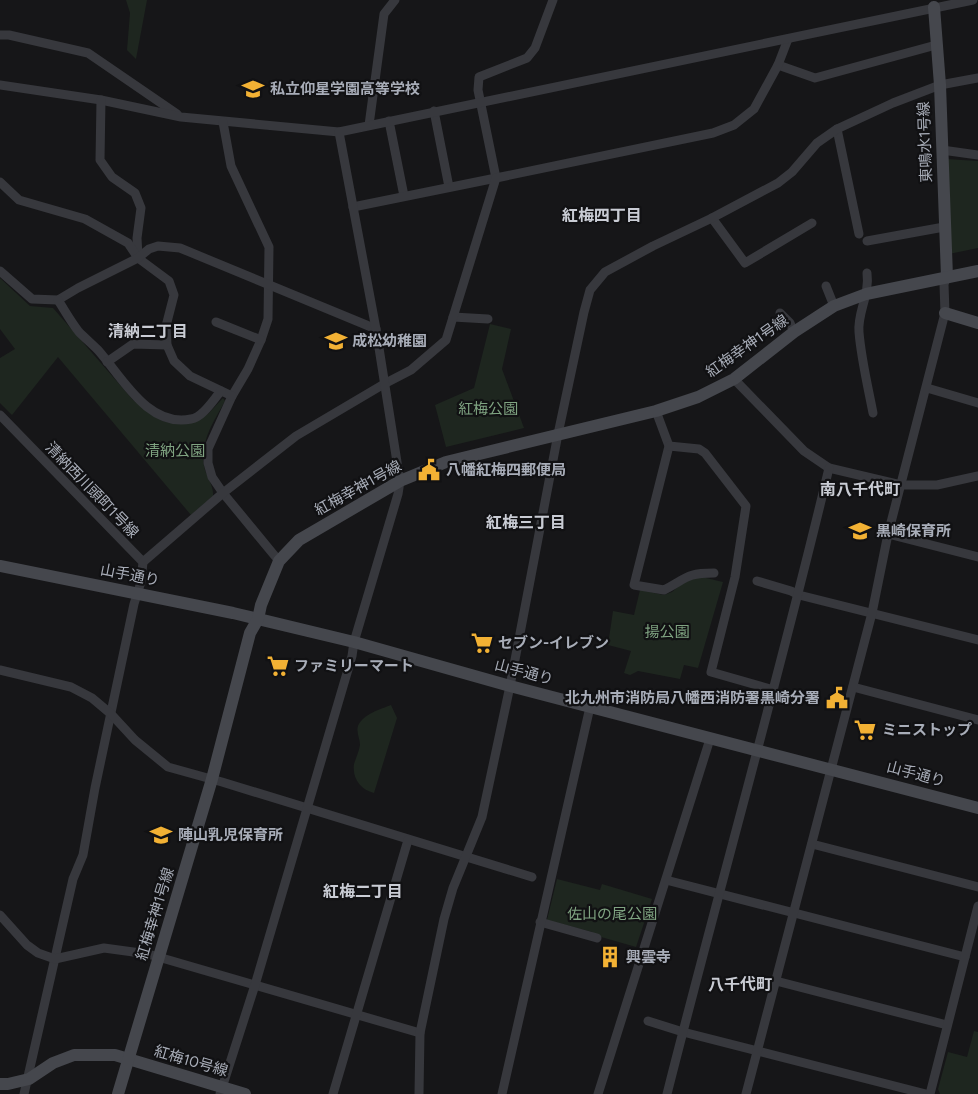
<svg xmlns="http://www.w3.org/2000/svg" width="978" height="1094" viewBox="0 0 978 1094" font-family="Figtree,'Noto Sans JP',sans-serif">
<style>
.green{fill:#1e261f}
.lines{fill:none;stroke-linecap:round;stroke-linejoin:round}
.street{stroke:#37383d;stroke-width:9}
.secondary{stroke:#45474d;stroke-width:12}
.labels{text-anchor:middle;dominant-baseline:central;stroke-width:4.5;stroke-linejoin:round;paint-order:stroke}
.poi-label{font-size:15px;font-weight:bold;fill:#a8adb8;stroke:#111113;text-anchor:start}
.street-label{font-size:15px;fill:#a8adb8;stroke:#111113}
.park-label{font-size:15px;fill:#7fa381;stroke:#111113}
.neighbourhood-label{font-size:16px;font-weight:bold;fill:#c9ccd4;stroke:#111113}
</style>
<rect width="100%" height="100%" fill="#161618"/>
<g class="green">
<polygon points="126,0 147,0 136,59 127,50 130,13"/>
<polygon points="946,159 978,161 978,248 949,254"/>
<path d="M0 278 30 306 53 308 133 400 162 421 182 423 194 422 208 414 223 398 225 401C213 423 198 444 205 470 208 478 214 488 213 496L191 515 58 357 12 415 0 403V358L15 349 0 329Z"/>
<polygon points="490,324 511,329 502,369 524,428 446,447 435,405 474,388"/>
<polygon points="702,577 723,582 698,668 684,665 680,679 638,671 630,675 624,673 631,651 608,645 613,611 634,615 640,590 664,595 672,592 680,585 691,579"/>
<path d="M391 705 397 718 374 793C361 790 352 779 354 764 356 758 359 751 360 745 360 739 356 732 358 726 363 714 381 709 391 705Z"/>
<polygon points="557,879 600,890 602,884 652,899 636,947 594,935 592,932 547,920"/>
<polygon points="974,1031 978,1032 978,1094 940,1094 938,1089 948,1052 967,1057"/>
</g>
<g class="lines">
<g class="street">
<polyline points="0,35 9,35 88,53 177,114"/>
<polyline points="778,65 815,78 936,45"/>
<polyline points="0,85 101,100 181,117 339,132"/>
<polyline points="101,100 100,160 112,177 135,193 141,208 137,238 138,257"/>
<polyline points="434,111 449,187"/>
<polyline points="389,121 404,196"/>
<polyline points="223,122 231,166 269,247 268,319 261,340 248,369 232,396 208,449 208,463 212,477 223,493 279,561"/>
<polyline points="369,125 384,14 395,0"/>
<polyline points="837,129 859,234"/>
<polyline points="942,150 978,155"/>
<polyline points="0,182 19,200 85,219 128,243 138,258 169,281 174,295 166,326 167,345 174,361 190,376 232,396"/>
<polyline points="353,207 496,178 478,90 479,77 527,58 535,48 553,0"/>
<polyline points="712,218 745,263 812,223"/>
<polyline points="867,241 944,227"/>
<polyline points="0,271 32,299 58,300 78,288 138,258 149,249 158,246 180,248 376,329"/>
<path d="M867 273C870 295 857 313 859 332 861 358 868 387 873 413"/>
<polyline points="826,286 834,306"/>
<path d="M58 300C65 311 71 322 79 332 85 338 92 344 98 350 122 377 148 428 191 419 203 417 213 400 221 391"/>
<polyline points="780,313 790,323 794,332"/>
<polyline points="453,317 488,319"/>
<polyline points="216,322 261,340"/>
<polyline points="107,362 133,344 167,345"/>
<polyline points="734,379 804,451 829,468 901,485 937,485 978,476"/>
<polyline points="927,388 978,403"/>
<path d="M656 411 669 446 634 585 664 590C687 578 686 573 714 573"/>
<polyline points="0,415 143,562 141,582 134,604 95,788 83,855 73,879 24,1094"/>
<polyline points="669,446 699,449 705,453 746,506 735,577 711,672 774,690"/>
<polyline points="888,534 978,557"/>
<polyline points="143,562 223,493 296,436 384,384 411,370 446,340 496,178 713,133 734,125 754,109 778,65 788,39"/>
<polyline points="757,581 791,591 799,595 978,640"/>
<polyline points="0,670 71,687 92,698 111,714 135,740 168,767 222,782 532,877"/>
<polyline points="853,687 978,720"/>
<polyline points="812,844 978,887"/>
<polyline points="666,880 965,957"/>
<polyline points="0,915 27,945 38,953 55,959 104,948 148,954 420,1033"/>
<polyline points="540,922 597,938"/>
<polyline points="776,981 947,1025"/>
<polyline points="648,1021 683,1032 926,1094"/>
<polyline points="220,1094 255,985 352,656 354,642 398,494 400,481 376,329 339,132 973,0"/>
<polyline points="333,1094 408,840"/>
<polyline points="419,1094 420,1033 444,919 453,888 482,817 510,686 558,434 584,312 590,290 605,272 653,246 712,218 778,183 792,172 817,143 837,129 893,103 940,85 978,78"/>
<polyline points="502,1094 590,707"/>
<polyline points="598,1094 710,739"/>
<path d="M667 1094C720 885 779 678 829 468"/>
<polyline points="746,1094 872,613 888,534 945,313 944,284 947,277"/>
<polyline points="930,1094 978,906"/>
</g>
<g class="secondary">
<polyline points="934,7 940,85 947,277"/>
<polyline points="945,313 978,323"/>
<polyline points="0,566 233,613 354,642 510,686 978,808"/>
<polyline points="0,1084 8,1084 29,1079 53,1063 74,1055 115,1055 245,1094"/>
<polyline points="118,1094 212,779 250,633 258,619 261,605 279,561 299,540 400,481 446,462 656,411 698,397 734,379 794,332 834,306 866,294 978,271"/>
</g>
</g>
<defs>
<g id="school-bare" transform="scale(1.725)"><path d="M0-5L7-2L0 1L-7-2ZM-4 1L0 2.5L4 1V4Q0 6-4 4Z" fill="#f2b134" stroke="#111113" stroke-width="2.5" paint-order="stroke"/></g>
<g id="civic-bare" transform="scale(1.725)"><path d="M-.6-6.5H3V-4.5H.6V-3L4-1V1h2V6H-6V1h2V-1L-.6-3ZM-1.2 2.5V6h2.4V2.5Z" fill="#f2b134" stroke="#111113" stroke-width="2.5" paint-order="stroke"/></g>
<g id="supermarket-bare" transform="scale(1.725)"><path d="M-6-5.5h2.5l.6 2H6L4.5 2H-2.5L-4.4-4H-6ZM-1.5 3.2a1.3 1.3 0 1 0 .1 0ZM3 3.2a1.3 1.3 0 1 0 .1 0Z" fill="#f2b134" stroke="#111113" stroke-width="2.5" paint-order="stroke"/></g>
<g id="building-bare" transform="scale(1.725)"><path d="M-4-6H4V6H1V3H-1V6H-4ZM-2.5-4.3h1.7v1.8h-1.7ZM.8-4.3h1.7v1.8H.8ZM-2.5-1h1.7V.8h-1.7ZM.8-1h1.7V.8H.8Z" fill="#f2b134" stroke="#111113" stroke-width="2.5" paint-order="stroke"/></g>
</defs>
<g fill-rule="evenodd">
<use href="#school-bare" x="253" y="89"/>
<use href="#school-bare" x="336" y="341"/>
<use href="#civic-bare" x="429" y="470"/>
<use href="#school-bare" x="860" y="531"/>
<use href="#supermarket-bare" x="482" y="643"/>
<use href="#supermarket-bare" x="278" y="666"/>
<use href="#civic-bare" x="837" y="698"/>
<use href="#supermarket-bare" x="865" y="730"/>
<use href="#school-bare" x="161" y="835"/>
<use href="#building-bare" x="610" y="957"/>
</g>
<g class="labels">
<g class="poi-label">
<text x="270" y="89">私立仰星学園高等学校</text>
<text x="352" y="341">成松幼稚園</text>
<text x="446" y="470">八幡紅梅四郵便局</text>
<text x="876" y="531">黒崎保育所</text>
<text x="498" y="643">セブン-イレブン</text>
<text x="294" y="666">ファミリーマート</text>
<text x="820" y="698" text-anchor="end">北九州市消防局八幡西消防署黒崎分署</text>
<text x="882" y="730">ミニストップ</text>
<text x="178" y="835">陣山乳児保育所</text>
<text x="626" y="957">興雲寺</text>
</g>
<g class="street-label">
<text transform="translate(925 142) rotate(-92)">東鳴水1号線</text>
<text transform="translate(747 346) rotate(-35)">紅梅幸神1号線</text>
<text transform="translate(358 488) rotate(-29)">紅梅幸神1号線</text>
<text transform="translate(92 490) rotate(46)">清納西川頭町1号線</text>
<text transform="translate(130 575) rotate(11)">山手通り</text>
<text transform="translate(524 672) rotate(15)">山手通り</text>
<text transform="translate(916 774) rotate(15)">山手通り</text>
<text transform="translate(155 914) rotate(-73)">紅梅幸神1号線</text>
<text transform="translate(191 1061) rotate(16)">紅梅10号線</text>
</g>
<g class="park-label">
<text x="488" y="409">紅梅公園</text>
<text x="175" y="451">清納公園</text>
<text x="667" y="632">揚公園</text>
<text x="612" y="914">佐山の尾公園</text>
</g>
<g class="neighbourhood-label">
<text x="602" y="215">紅梅四丁目</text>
<text x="148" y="331">清納二丁目</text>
<text x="860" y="489">南八千代町</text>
<text x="526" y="522">紅梅三丁目</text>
<text x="363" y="891">紅梅二丁目</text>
<text x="740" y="984">八千代町</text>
</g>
</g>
</svg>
